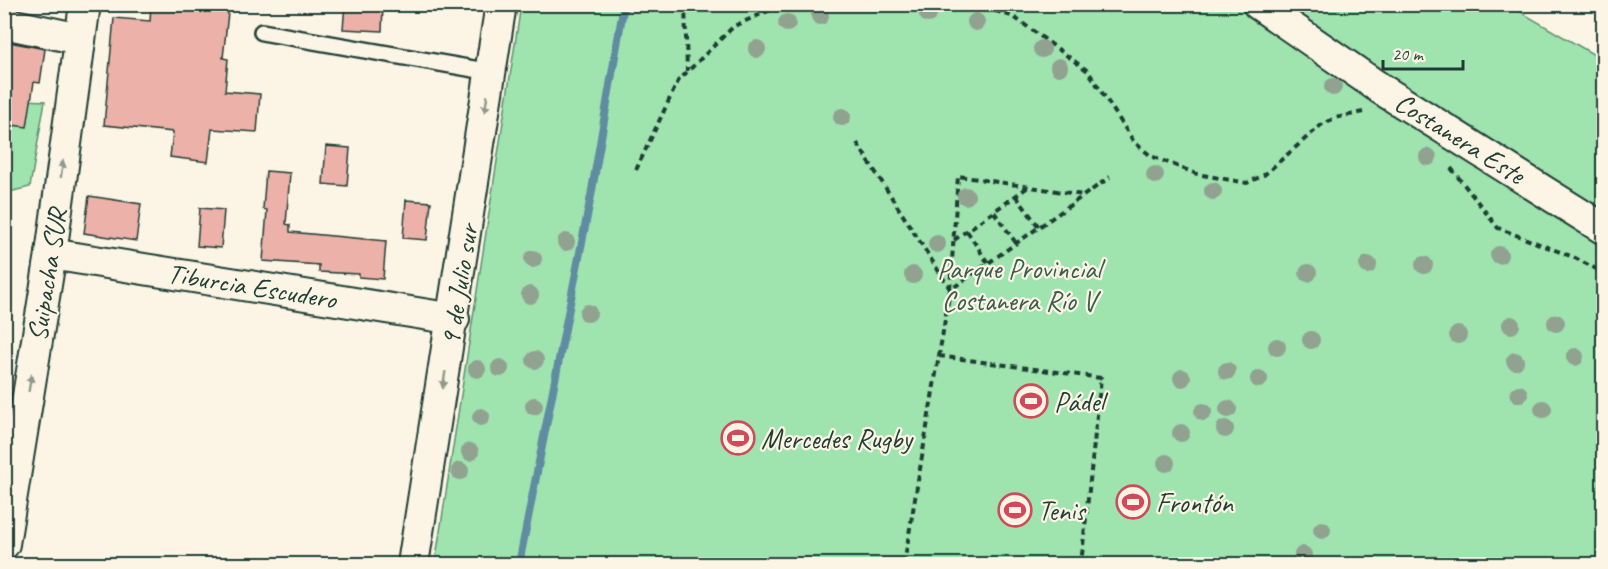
<svg xmlns="http://www.w3.org/2000/svg" width="1608" height="569" viewBox="0 0 1608 569" font-family="Caveat,sans-serif">
<style>
.green{fill:#9fe3ae;stroke:#5f9071;stroke-width:1.5}
.lines{fill:none;stroke-linecap:round;stroke-linejoin:round}
.stream{stroke:#618ca1;stroke-width:8}
.building{fill:#ecb1a8;stroke:#1f3d34;stroke-width:1.5}
.lane-casing{stroke:#1f3d34;stroke-width:20}
.street-casing{stroke:#1f3d34;stroke-width:34}
.path{stroke:#1f3d34;stroke-width:4;stroke-dasharray:6 4.5;stroke-linecap:butt}
.lane{stroke:#fcf5e5;stroke-width:15}
.street{stroke:#fcf5e5;stroke-width:30}
.tree{fill:#91a291}
.oneway{fill:#8e998c}
.labels{text-anchor:middle;dominant-baseline:central;stroke-width:4.5;stroke-linejoin:round;paint-order:stroke}
.street-label{font-size:28px;fill:#1f3d34;stroke:#fcf5e5}
.park-label{font-size:28px;fill:#395e4c;stroke:#fcf5e5}
.poi-label{font-size:28px;fill:#1f3d34;stroke:#fcf5e5;text-anchor:start}
</style>
<rect width="100%" height="100%" fill="#fcf5e5"/>
<filter id="ink" filterUnits="userSpaceOnUse"><feTurbulence type="fractalNoise" baseFrequency=".0167" numOctaves="2"/><feDisplacementMap in="SourceGraphic" scale="12" xChannelSelector="R" yChannelSelector="G"/><feConvolveMatrix kernelMatrix="1 2 1 2 8 2 1 2 1" color-interpolation-filters="sRGB"/></filter>
<g filter="url(#ink)">
<g class="green">
<polygon points="1507,4 1603,60 1603,564 435,564 521,5"/>
<polygon points="4,99 45,101 30,187 5,193"/>
</g>
<g class="lines">
<polyline class="stream" points="519,564 591,196 624,4"/>
</g>
<g class="building">
<polygon points="151,4 229,4 223,58 228,59 225,91 260,94 257,132 212,129 208,162 170,157 173,132 104,125 114,18 150,21"/>
<polygon points="345,4 383,6 382,31 343,29"/>
<polygon points="4,41 45,49 40,83 34,82 27,127 4,124"/>
<polygon points="326,146 350,148 347,186 323,184"/>
<polygon points="266,171 290,173 286,224 290,225 290,232 386,241 383,279 359,277 359,274 319,272 319,265 263,261 267,210 263,209"/>
<polygon points="89,196 141,204 136,241 84,233"/>
<polygon points="406,200 431,202 427,240 403,238"/>
<polygon points="200,208 224,210 221,248 197,246"/>
</g>
<g class="lines">
<g class="lane-casing">
<polyline id="lane" points="262,32 491,72"/>
</g>
<g class="street-casing">
<g id="street">
<polyline points="1258,4 1381,89 1604,229"/>
<polyline points="4,23 80,39"/>
<polyline points="51,254 454,319"/>
<polyline points="4,544 51,254 85,4"/>
<polyline points="413,564 501,4"/>
</g>
</g>
<g class="path">
<polyline points="685,4 687,71"/>
<polyline points="975,4 1014,17 1088,71 1134,142 1151,156 1197,174 1247,183 1264,175 1321,125 1335,118 1363,112"/>
<polyline points="857,143 950,289"/>
<polyline points="1451,168 1498,228 1573,257 1604,273"/>
<polyline points="636,170 678,81 734,26 784,4"/>
<polyline points="1016,196 1039,227"/>
<polyline points="994,212 1016,243"/>
<polyline points="967,231 988,263"/>
<polyline points="954,240 1028,187"/>
<polyline points="950,289 958,176 1083,195"/>
<polyline points="939,356 1101,378 1081,564"/>
<polyline points="904,564 950,290 1110,177"/>
</g>
<use href="#lane" class="lane"/>
<use href="#street" class="street"/>
</g>
<g class="tree">
<circle cx="928" cy="14" r="9"/>
<circle cx="820" cy="16" r="9"/>
<circle cx="976" cy="22" r="9"/>
<circle cx="787" cy="23" r="9"/>
<circle cx="757" cy="49" r="9"/>
<circle cx="1042" cy="49" r="9"/>
<circle cx="1059" cy="67" r="9"/>
<circle cx="1333" cy="87" r="9"/>
<circle cx="842" cy="117" r="9"/>
<circle cx="1428" cy="157" r="9"/>
<circle cx="1155" cy="175" r="9"/>
<circle cx="1213" cy="191" r="9"/>
<circle cx="966" cy="196" r="9"/>
<circle cx="566" cy="242" r="9"/>
<circle cx="937" cy="244" r="9"/>
<circle cx="1499" cy="255" r="9"/>
<circle cx="533" cy="259" r="9"/>
<circle cx="1368" cy="265" r="9"/>
<circle cx="1424" cy="265" r="9"/>
<circle cx="1308" cy="273" r="9"/>
<circle cx="913" cy="275" r="9"/>
<circle cx="530" cy="295" r="9"/>
<circle cx="588" cy="313" r="9"/>
<circle cx="1556" cy="323" r="9"/>
<circle cx="1511" cy="325" r="9"/>
<circle cx="1458" cy="335" r="9"/>
<circle cx="1311" cy="340" r="9"/>
<circle cx="1277" cy="347" r="9"/>
<circle cx="1575" cy="357" r="9"/>
<circle cx="535" cy="360" r="9"/>
<circle cx="1515" cy="361" r="9"/>
<circle cx="500" cy="368" r="9"/>
<circle cx="477" cy="369" r="9"/>
<circle cx="1227" cy="371" r="9"/>
<circle cx="1182" cy="378" r="9"/>
<circle cx="1259" cy="379" r="9"/>
<circle cx="1519" cy="394" r="9"/>
<circle cx="534" cy="406" r="9"/>
<circle cx="1228" cy="409" r="9"/>
<circle cx="1543" cy="409" r="9"/>
<circle cx="1203" cy="412" r="9"/>
<circle cx="481" cy="417" r="9"/>
<circle cx="1225" cy="429" r="9"/>
<circle cx="1181" cy="433" r="9"/>
<circle cx="470" cy="452" r="9"/>
<circle cx="1166" cy="463" r="9"/>
<circle cx="460" cy="471" r="9"/>
<circle cx="1322" cy="530" r="9"/>
<circle cx="1303" cy="555" r="9"/>
</g>
<defs><path id="oneway-solid" d="M-6-.8H1V-3.2L6.5 0L1 3.2V.8H-6Z" transform="scale(1.5)"/></defs>
<g class="oneway">
<use href="#oneway-solid" transform="translate(486 104) rotate(99)"/>
<use href="#oneway-solid" transform="translate(62 169) rotate(-82)"/>
<use href="#oneway-solid" transform="translate(444 380) rotate(99)"/>
<use href="#oneway-solid" transform="translate(30 383) rotate(-81)"/>
</g>
</g>
<defs>
<g id="stadium-ring" transform="scale(1.725)"><circle r="9.5" fill="#fcf5e5" stroke="#d1495b" stroke-width="1.5"/><path d="M0-5a6.5 5 0 1 0 0 10a6.5 5 0 1 0 0-10ZM-3.5-1.8h7v3.6h-7Z" fill="#d1495b"/></g>
</defs>
<g fill-rule="evenodd">
<use href="#stadium-ring" x="1031" y="401"/>
<use href="#stadium-ring" x="738" y="438"/>
<use href="#stadium-ring" x="1133" y="502"/>
<use href="#stadium-ring" x="1015" y="510"/>
</g>
<g class="labels">
<g class="street-label">
<text transform="translate(1460 138) rotate(32)">Costanera Este</text>
<text transform="translate(47 275) rotate(-81)">Suipacha SUR</text>
<text transform="translate(459 285) rotate(-81)">9 de Julio sur</text>
<text transform="translate(252 286) rotate(9)">Tiburcia Escudero</text>
</g>
<g class="park-label">
<text x="1019" y="268">Parque Provincial<tspan x="1019" dy="32">Costanera Río V</tspan></text>
</g>
<g class="poi-label">
<text x="1054" y="401">Pádel</text>
<text x="761" y="438">Mercedes Rugby</text>
<text x="1156" y="502">Frontón</text>
<text x="1038" y="510">Tenis</text>
</g>
</g>
<rect width="1608" height="569" fill="none" stroke="#fcf5e5" stroke-width="24"/>
<rect x="12" y="12" width="1584" height="545" fill="none" stroke="#1f3d34" stroke-width="2" filter="url(#ink)"/>
<path d="M1383 60v9h80v-9" fill="none" stroke="#1f3d34" stroke-width="3"/>
<text x="1392" y="60" font-size="18" fill="#1f3d34" stroke="#fcf5e5" stroke-width="4.5" paint-order="stroke">20 m</text>
</svg>
